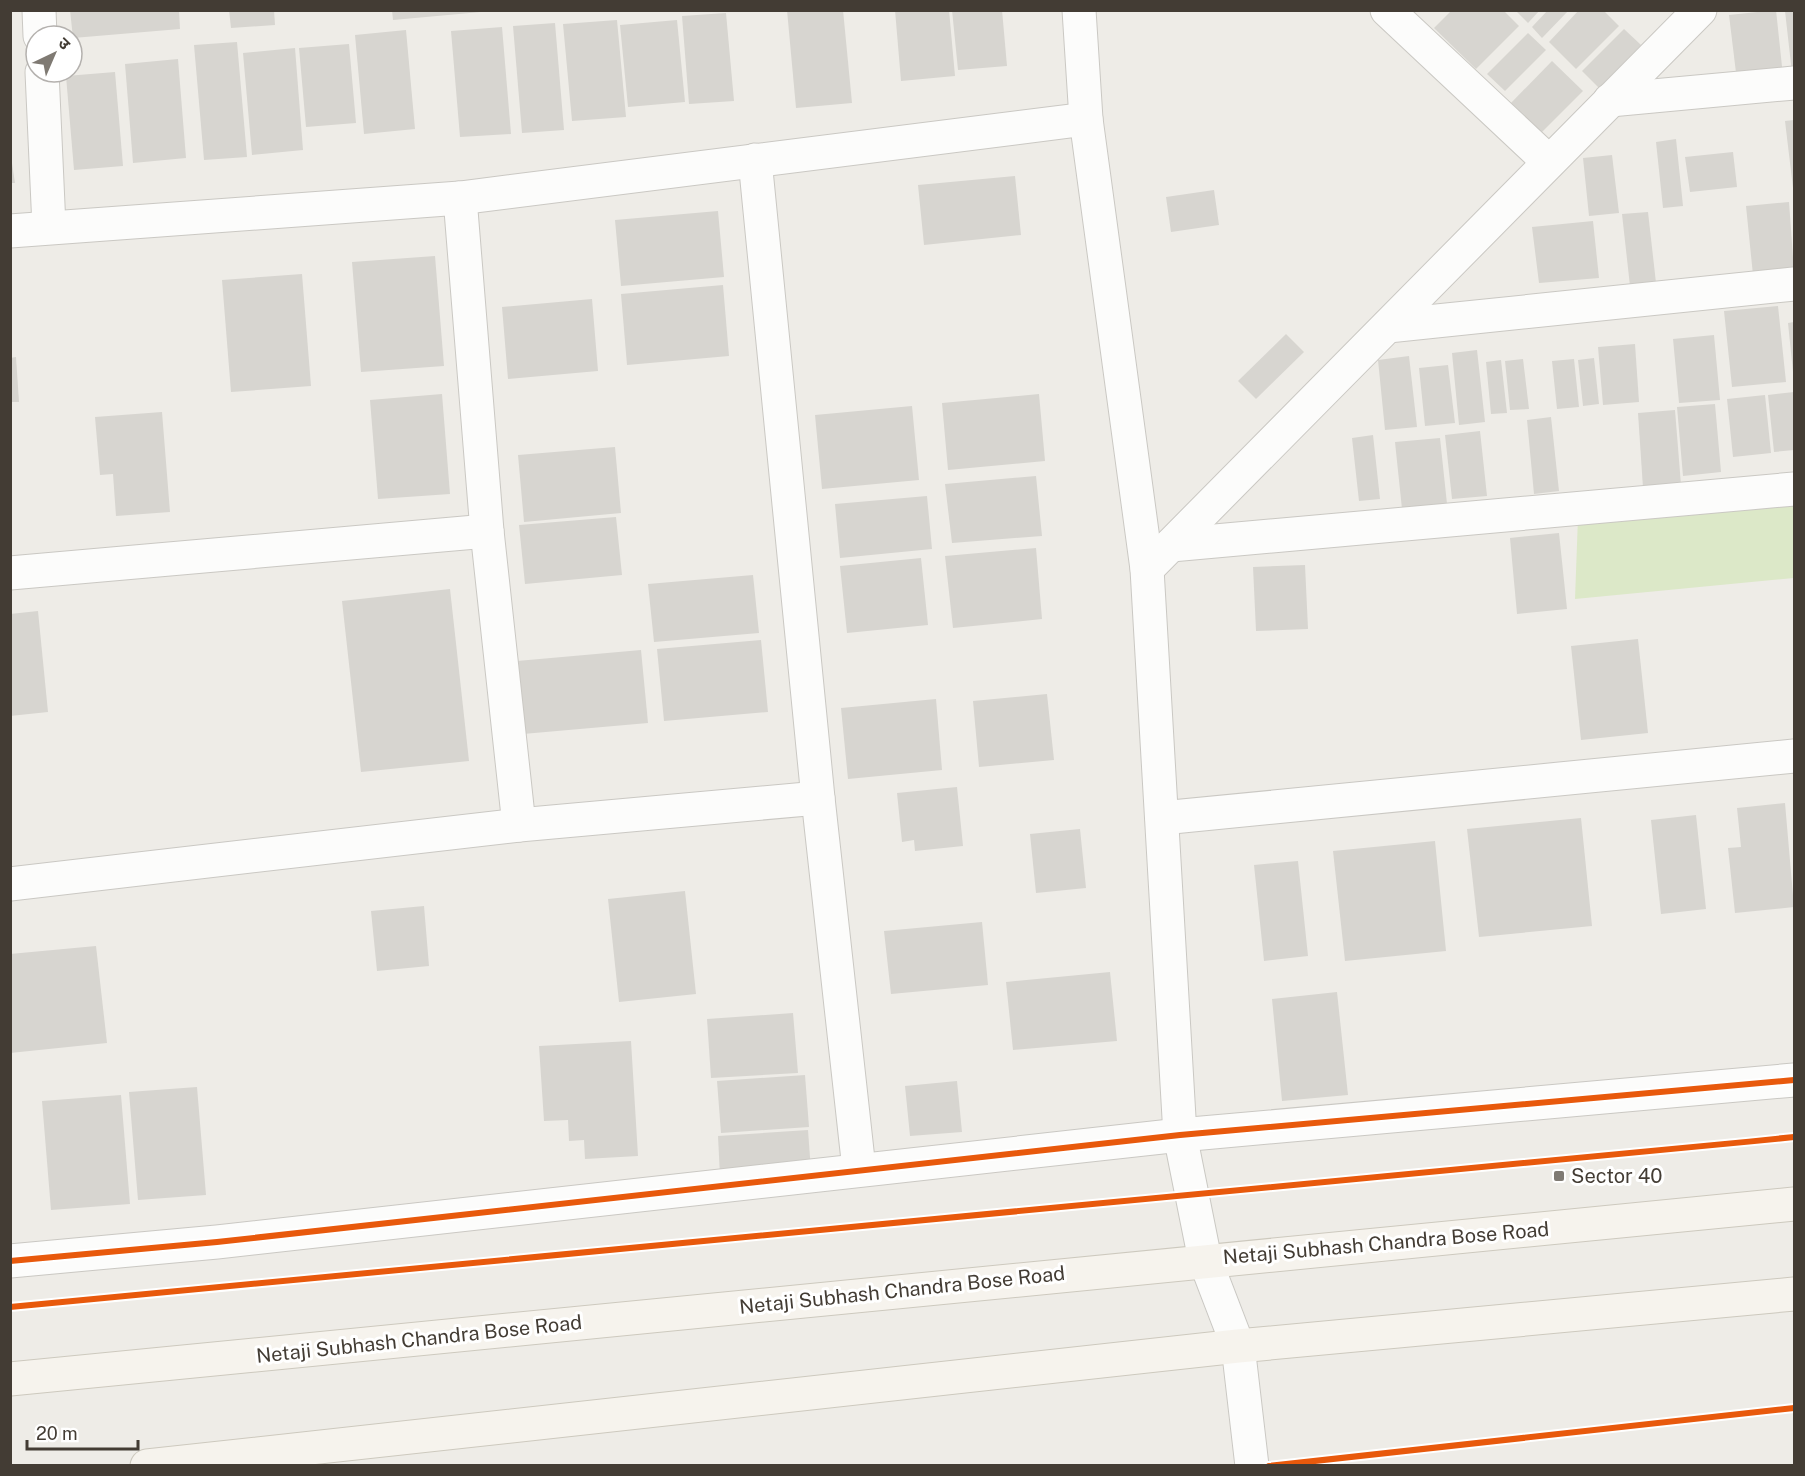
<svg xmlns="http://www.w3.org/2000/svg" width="1805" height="1476" viewBox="0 0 1805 1476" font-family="'Public Sans','Noto Sans Devanagari',sans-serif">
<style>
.green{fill:#dce8c8}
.building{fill:#d7d5d0}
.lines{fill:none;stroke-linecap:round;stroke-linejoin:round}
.minor-casing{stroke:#cac8c3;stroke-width:35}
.tertiary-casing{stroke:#cac8c3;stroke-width:35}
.secondary-casing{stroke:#cdc9be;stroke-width:35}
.minor{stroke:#fcfcfb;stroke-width:33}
.tertiary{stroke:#fcfcfb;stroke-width:33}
.secondary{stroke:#f6f3ed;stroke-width:33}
.cycleway-casing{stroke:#fff;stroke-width:10}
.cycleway{stroke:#e8590c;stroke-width:6}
.poi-dot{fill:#7f7a73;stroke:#fff;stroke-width:2}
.labels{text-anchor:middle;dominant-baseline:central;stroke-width:6;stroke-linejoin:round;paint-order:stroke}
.poi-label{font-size:20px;fill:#433c34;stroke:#fff;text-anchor:start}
.street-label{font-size:20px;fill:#433c34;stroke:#fff}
</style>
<rect width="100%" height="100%" fill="#eeece7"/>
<polygon class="green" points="1794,499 1794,578 1575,599 1578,517"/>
<g class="building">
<polygon points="70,10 179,10 180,29 73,38"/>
<polygon points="229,10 274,10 275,25 231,28"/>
<polygon points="392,10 481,10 481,12 393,20"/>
<polygon points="787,10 843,10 852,103 796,108"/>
<polygon points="895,10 949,10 955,76 901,81"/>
<polygon points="952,10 1002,10 1007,66 958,70"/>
<polygon points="1452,10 1503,10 1519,26 1476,69 1434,28"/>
<polygon points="1515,10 1540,10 1528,23"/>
<polygon points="1548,10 1569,10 1542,38 1532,27"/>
<polygon points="1579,10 1603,10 1619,26 1576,69 1549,42"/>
<polygon points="1776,10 1783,76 1737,81 1729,15"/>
<polygon points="1794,10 1794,73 1792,73 1785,11"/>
<polygon points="726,13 734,101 689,104 682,16"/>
<polygon points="617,20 626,117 572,121 563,24"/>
<polygon points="677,20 685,102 628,107 620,25"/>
<polygon points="555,23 564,130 522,133 513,26"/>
<polygon points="502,27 511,134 460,137 451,31"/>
<polygon points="1624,29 1641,45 1599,88 1582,71"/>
<polygon points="406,30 415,129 364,134 355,35"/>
<polygon points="1528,33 1546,50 1505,91 1487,74"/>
<polygon points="237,42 247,157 204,160 194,45"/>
<polygon points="349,44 356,123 306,127 299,48"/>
<polygon points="295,48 303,150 252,155 243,53"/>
<polygon points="178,59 186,158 133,163 125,64"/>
<polygon points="1552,61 1583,91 1539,135 1509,105"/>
<polygon points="115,72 123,166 74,170 66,76"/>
<polygon points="1794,120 1794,187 1793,188 1785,121"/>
<polygon points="1676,139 1683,206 1663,208 1656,142"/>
<polygon points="10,150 15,183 10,183"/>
<polygon points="1733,152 1737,187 1690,192 1685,157"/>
<polygon points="1612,155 1619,213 1589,216 1583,158"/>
<polygon points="1015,176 1021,235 924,245 918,185"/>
<polygon points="1214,190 1219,225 1171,232 1166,197"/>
<polygon points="1789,202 1794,271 1753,275 1746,206"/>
<polygon points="718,211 724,277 621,286 615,220"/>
<polygon points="1648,212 1656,283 1630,286 1622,214"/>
<polygon points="1593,221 1599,278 1539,283 1532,227"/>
<polygon points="435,256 444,366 361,372 352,262"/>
<polygon points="302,274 311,386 231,392 222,280"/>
<polygon points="723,285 729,356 627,365 621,294"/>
<polygon points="592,299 598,371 508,379 502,307"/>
<polygon points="1778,306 1786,382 1732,387 1724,311"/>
<polygon points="1794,322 1794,372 1793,372 1788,323"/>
<polygon points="1286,334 1304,352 1256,399 1238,381"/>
<polygon points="1714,335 1720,400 1679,403 1673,339"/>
<polygon points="1635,344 1639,402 1603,405 1598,347"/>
<polygon points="1477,350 1485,422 1459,425 1452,353"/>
<polygon points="1409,356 1417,427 1385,430 1378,360"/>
<polygon points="16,357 19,402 10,402 10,358"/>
<polygon points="1594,358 1599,404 1583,406 1578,360"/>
<polygon points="1523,359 1529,409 1510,410 1505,361"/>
<polygon points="1574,359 1579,407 1557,409 1552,361"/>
<polygon points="1501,360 1507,413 1491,414 1486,362"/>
<polygon points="1448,365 1455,423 1425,426 1419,368"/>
<polygon points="1794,392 1794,450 1774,452 1768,395"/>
<polygon points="442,394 450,494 378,499 370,400"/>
<polygon points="1039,394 1045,461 948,470 942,403"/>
<polygon points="1765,395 1771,453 1733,457 1727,399"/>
<polygon points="1715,404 1721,472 1683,476 1677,407"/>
<polygon points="912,406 919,480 822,489 815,415"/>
<polygon points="1675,410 1681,485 1643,488 1638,413"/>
<polygon points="162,412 170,512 116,516 113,474 100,475 95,417"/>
<polygon points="1551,417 1559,491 1534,494 1527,420"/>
<polygon points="1480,431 1487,496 1452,499 1445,435"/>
<polygon points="1373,435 1380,499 1359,501 1352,438"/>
<polygon points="1440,438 1447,504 1402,509 1395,442"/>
<polygon points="615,447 621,513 524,522 518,455"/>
<polygon points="1036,476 1042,536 952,543 945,484"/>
<polygon points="927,496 932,549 840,558 835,504"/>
<polygon points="616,517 622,575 525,584 519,525"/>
<polygon points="1559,533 1567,609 1517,614 1510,538"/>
<polygon points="1036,548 1042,619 953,628 945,556"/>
<polygon points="921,558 928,625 847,633 840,566"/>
<polygon points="1305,565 1308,629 1256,631 1253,567"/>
<polygon points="753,575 759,633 654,642 648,584"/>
<polygon points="450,589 469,761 361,772 342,601"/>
<polygon points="38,611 48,712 10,716 10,614"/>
<polygon points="1638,639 1648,733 1581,740 1571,646"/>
<polygon points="761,640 768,712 664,721 657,649"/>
<polygon points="641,650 648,723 523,734 517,661"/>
<polygon points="1047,694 1054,760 979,767 973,701"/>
<polygon points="936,699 942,770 848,779 841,708"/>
<polygon points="957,787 963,846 915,851 914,840 902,842 897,793"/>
<polygon points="1785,803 1794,907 1735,913 1728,848 1741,847 1737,808"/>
<polygon points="1696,815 1706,909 1661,914 1651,820"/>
<polygon points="1581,818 1592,926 1479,937 1467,829"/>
<polygon points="1080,829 1086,888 1036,893 1030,834"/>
<polygon points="1435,841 1446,951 1345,961 1333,851"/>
<polygon points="1298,861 1308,956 1264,961 1254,865"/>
<polygon points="685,891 696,994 619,1002 608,899"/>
<polygon points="424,906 429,966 377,971 371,911"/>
<polygon points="982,922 988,985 891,994 884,931"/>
<polygon points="96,946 107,1043 10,1053 10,954"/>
<polygon points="1110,972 1117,1041 1013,1050 1006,982"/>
<polygon points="1337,992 1348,1095 1282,1101 1272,999"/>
<polygon points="793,1013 798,1073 711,1078 707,1019"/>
<polygon points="631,1041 638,1156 585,1159 584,1140 569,1141 568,1120 544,1121 539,1046"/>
<polygon points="805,1075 809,1127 721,1133 717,1081"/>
<polygon points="957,1081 962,1132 910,1136 905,1086"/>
<polygon points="197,1087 206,1195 138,1200 129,1092"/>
<polygon points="121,1095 130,1204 51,1210 42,1101"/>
<polygon points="808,1130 811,1171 720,1176 718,1136"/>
</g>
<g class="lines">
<g class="minor-casing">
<g id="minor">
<polyline points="39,10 40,36"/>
<polyline points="1387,10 1549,162"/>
<polyline points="42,72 49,227"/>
<polyline points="1610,100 1794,83"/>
<polyline points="755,160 818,798 859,1169"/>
<polyline points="460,198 487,531 519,825"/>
<polyline points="10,231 460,198 1086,119"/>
<polyline points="1388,326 1794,284"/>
<polyline points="1171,545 1794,489"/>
<polyline points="1147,569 1700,10"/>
<polyline points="10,573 487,531"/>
<polyline points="1162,818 1794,756"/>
<polyline points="10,884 519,825 818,798"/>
<polyline points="10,1261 217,1242 1180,1135 1794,1080"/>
<polyline points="1238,1346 1252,1466"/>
</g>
</g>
<g class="tertiary-casing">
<polyline id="tertiary" points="1079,10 1086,119 1147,569 1180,1135 1205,1260 1238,1346"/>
</g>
<g class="secondary-casing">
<g id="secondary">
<polyline points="10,1379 1794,1204"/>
<polyline points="147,1466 1238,1346 1794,1294"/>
</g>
</g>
<use href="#minor" class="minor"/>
<use href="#tertiary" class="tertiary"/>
<use href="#secondary" class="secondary"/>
<g class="cycleway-casing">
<g id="cycleway">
<polyline points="10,1261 217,1242 1180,1135 1794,1080"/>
<path d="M10 1307C605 1249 1200 1198 1794 1137"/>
<polyline points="1269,1466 1794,1408"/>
</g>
</g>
<use href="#cycleway" class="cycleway"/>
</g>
<rect class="poi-dot" x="1553" y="1170" width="12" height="12" rx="3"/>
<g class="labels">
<g class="poi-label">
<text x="1571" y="1176">Sector 40</text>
</g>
<g class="street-label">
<text transform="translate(1386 1243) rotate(-5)">Netaji Subhash Chandra Bose Road</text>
<text transform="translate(902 1290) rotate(-6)">Netaji Subhash Chandra Bose Road</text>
<text transform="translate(419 1339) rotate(-6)">Netaji Subhash Chandra Bose Road</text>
</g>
</g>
<rect width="1805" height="1476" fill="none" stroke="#433c34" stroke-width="24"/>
<g transform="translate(54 54) rotate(44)"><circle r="28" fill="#ffffff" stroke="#b4b1ae" stroke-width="1.5"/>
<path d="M0-4.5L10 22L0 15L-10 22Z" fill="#7f7a73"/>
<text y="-9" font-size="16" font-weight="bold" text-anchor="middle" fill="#433c34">उ</text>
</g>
<path d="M27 1440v9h111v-9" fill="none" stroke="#433c34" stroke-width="3"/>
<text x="36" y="1440" font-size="18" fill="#433c34" stroke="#ffffff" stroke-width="4.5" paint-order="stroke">20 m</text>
</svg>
